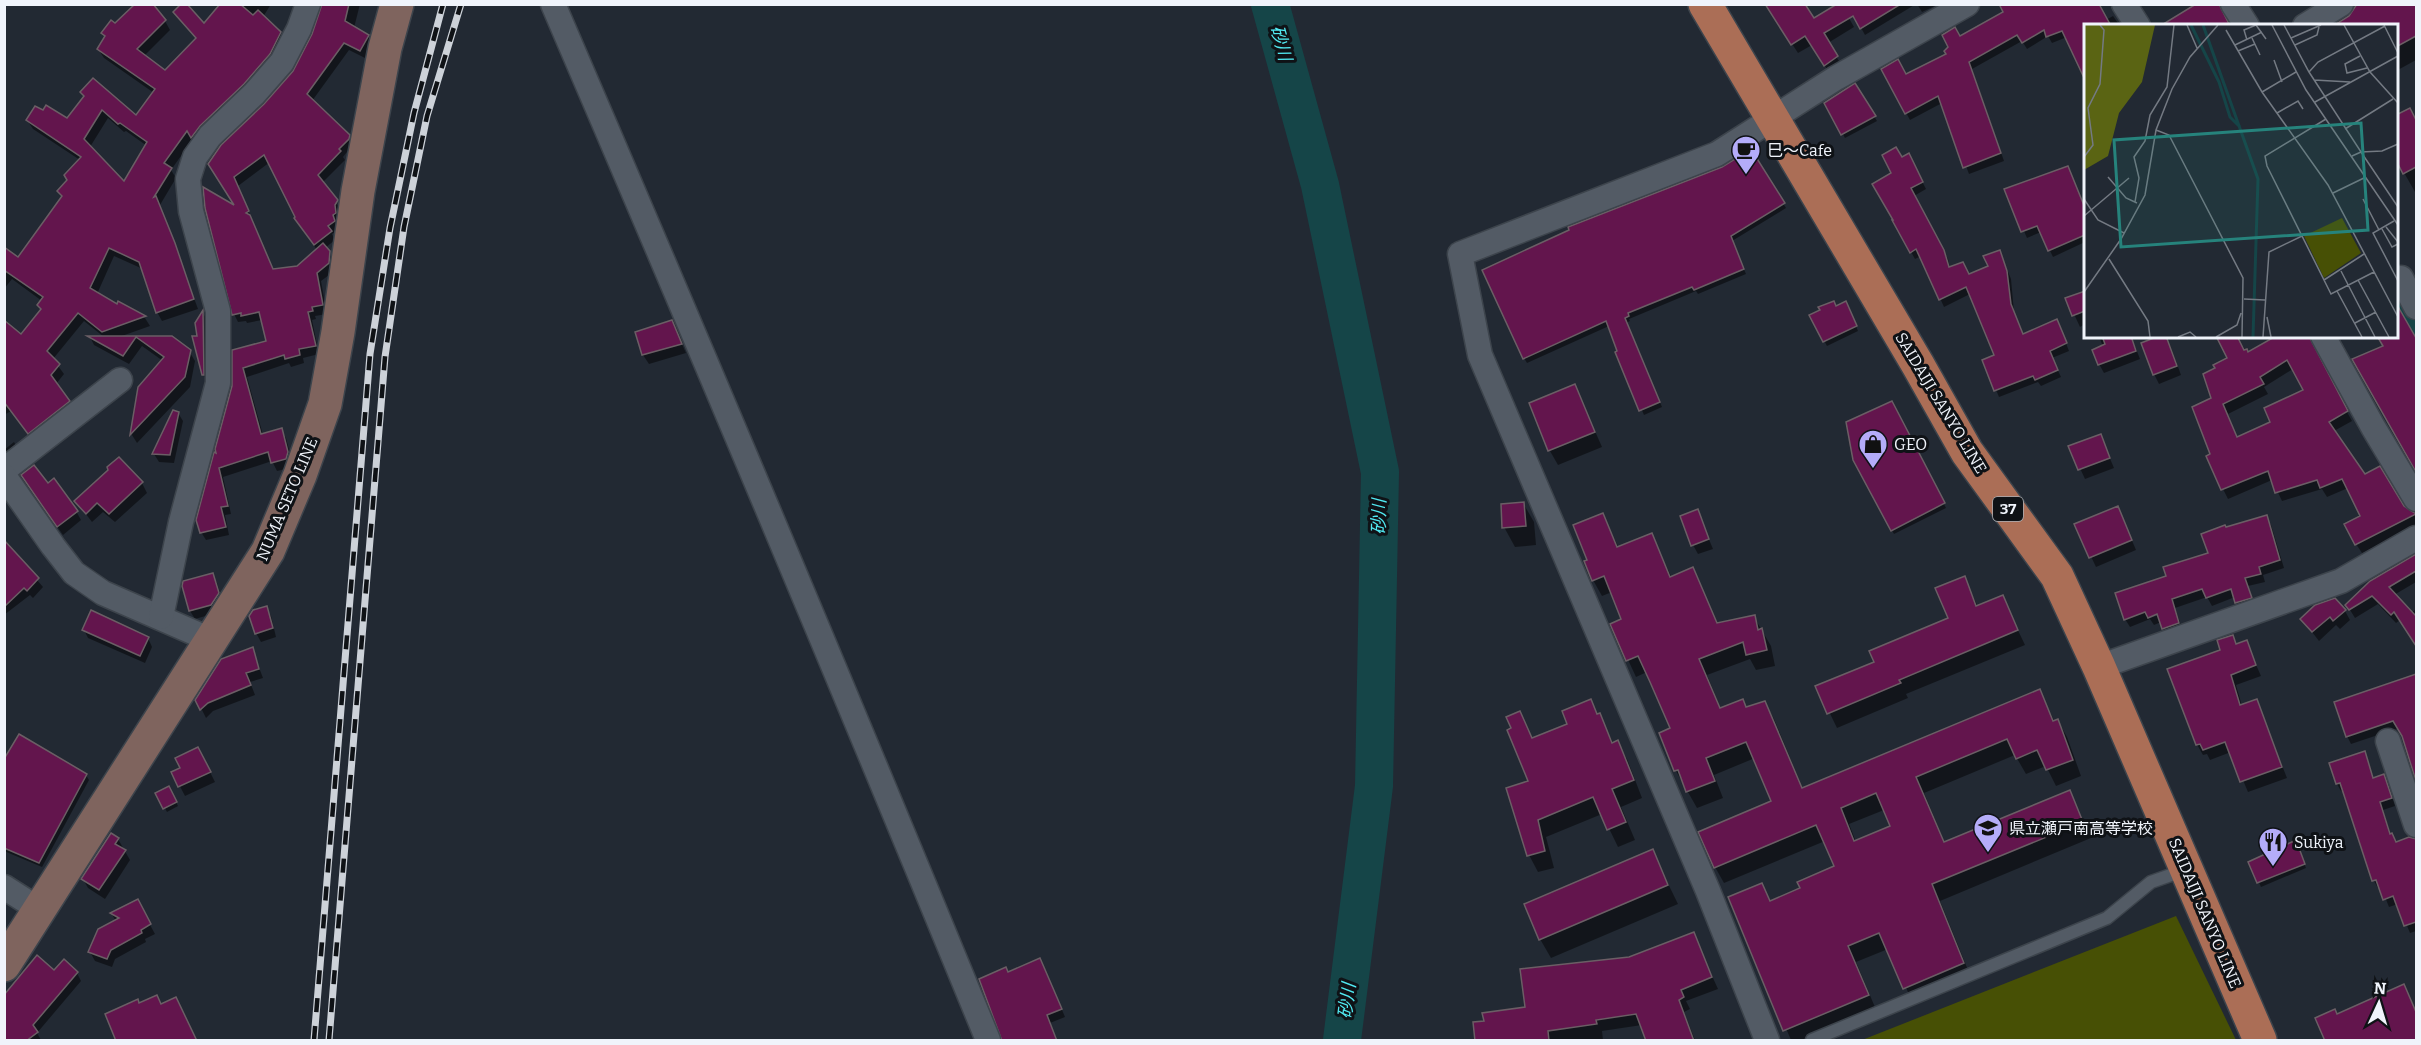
<svg xmlns="http://www.w3.org/2000/svg" width="2421" height="1045" viewBox="0 0 2421 1045" font-family="Bitter,'Noto Sans JP',serif">
<style>
.green{fill:#475005}
.shadow{fill:#0007;fill-rule:evenodd}
.lines{fill:none;stroke-linecap:round;stroke-linejoin:round}
.canal{stroke:#154548;stroke-width:21}
.river{stroke:#154548;stroke-width:38}
.building{fill:#63154d;stroke:#6b5e65;stroke-width:1.5;fill-rule:evenodd}
.lane-casing{stroke:#3d444c;stroke-width:15}
.street-casing{stroke:#3d444c;stroke-width:27}
.secondary-casing{stroke:#3d444c;stroke-width:36}
.primary-casing{stroke:#3d444c;stroke-width:36}
.lane{stroke:#535b65;stroke-width:12}
.street{stroke:#535b65;stroke-width:24}
.secondary{stroke:#7f645e;stroke-width:33}
.primary{stroke:#ab6e56;stroke-width:33}
.rail-casing{stroke:#cdd2d9;stroke-width:7}
.rail{stroke:#0f1216;stroke-width:4.5;stroke-dasharray:14;stroke-linecap:butt}
.labels{text-anchor:middle;dominant-baseline:central;stroke-width:6;stroke-linejoin:round;paint-order:stroke}
.shield{fill:#0f1216;stroke:#acb0b6;stroke-width:1.5}
.shield-label{font-size:15px;font-weight:bold;fill:#f0f4fb}
.poi-label{font-size:16px;fill:#f0f4fb;stroke:#0f1216;text-anchor:start}
.street-label{font-size:16px;fill:#f0f4fb;stroke:#0f1216}
.water-label{font-size:18px;font-style:italic;fill:#51e9f1;stroke:#0f1216}
.inset-river{fill:none;stroke:#154548;stroke-width:3}
.inset-road{fill:none;stroke:#747a83;stroke-width:1.5}
.view{fill:#26837c;fill-opacity:0.15;stroke:#26837c;stroke-width:3}
.inset-edge{fill:none;stroke:#f0f4fb;stroke-width:3}
</style>
<rect width="100%" height="100%" fill="#222933"/>
<polygon class="green" points="2176,916 2236,1040 1862,1040"/>
<g class="shadow">
<path d="M221 4H271L263 17 280 33 285 43 197 146 193 139 171 170 176 178 160 205 198 309 162 321 157 312 143 269 114 256 97 294 117 306 119 303 145 318 150 326 119 337 172 338 189 351 195 361 190 387 137 443 132 435 139 388 163 361 142 346 129 364 94 345 90 337H104L84 321 53 359 64 374 56 384 74 411 34 442 11 411 4 415V322L21 336 42 310 39 305 42 301 12 279 4 289V249L19 259 62 197 59 191 68 180 80 160 33 129 27 120H68L85 97 136 117 154 93 104 58 98 49 106 38 103 33 115 25 165 21 170 30 144 56 165 72 197 40 175 12 205 25ZM108 118 124 132 126 131 147 146 124 183 90 147Z"/>
<path d="M323 4H360L354 28 368 36 373 44 365 58 349 50 312 101 348 136 353 144 343 157 345 160 322 183 341 210 340 221 336 224 338 230 332 234 335 240 325 248 334 261 333 272 321 281 327 314 315 316 316 319 312 320 319 354 303 358 304 363 291 367 289 363 247 377 263 435 281 430 286 438 292 461 290 468 277 471 272 461 223 477 231 514 225 515 229 535 206 540 201 532 233 387 234 351 267 342 262 320 247 323 246 321 238 322 234 314 238 209 215 172 265 105 294 72 313 36ZM270 162 296 219 317 250 298 267 273 270 238 186Z"/>
<polygon points="1766,4 1813,20 1841,4 1854,27 1828,43 1842,66 1830,74 1812,45 1798,53"/>
<polygon points="1848,4 1916,4 1865,35"/>
<polygon points="1917,4 1939,4 1922,12"/>
<polygon points="2416,5 2416,60 2396,71 2396,26 2392,18"/>
<polygon points="2113,16 2120,26 2085,26 2085,77 2067,37 2052,43 2048,36 2027,49 2022,41 1972,69 2004,161 1969,174 1942,103 1910,120 1883,70 1906,76 1948,55 1950,48 1960,38 2106,20"/>
<polygon points="1855,85 1877,121 1845,138 1826,103"/>
<polygon points="2396,104 2401,114 2409,110 2416,122 2415,192 2398,162 2396,162"/>
<polygon points="1756,159 1786,208 1732,241 1746,274 1698,294 1696,291 1629,319 1630,321 1626,323 1662,407 1644,415 1617,353 1619,352 1609,326 1527,363 1524,358 1747,164"/>
<polygon points="1902,159 1912,162 1926,189 1914,196 1948,259 1950,268 1969,276 1989,267 2000,252 2011,279 2014,312 2024,335 2060,328 2069,351 2052,358 2061,377 2041,386 2038,382 1999,397 1984,361 1996,356 1970,294 1944,307 1921,256 1915,259 1894,221 1893,174"/>
<polygon points="2006,190 2085,205 2085,242 2053,257 2041,232 2027,238"/>
<polygon points="2085,293 2085,324 2080,327 2067,299"/>
<polygon points="1848,307 1858,331 1827,346 1811,316 1836,308"/>
<polygon points="2396,307 2410,330 2416,327 2416,468 2354,360 2385,347 2378,336 2396,336"/>
<polygon points="203,313 207,320 208,383 200,368 193,338 199,338"/>
<polygon points="672,322 686,353 649,364 643,355 637,333"/>
<polygon points="2099,336 2131,336 2140,359 2104,373 2099,364 2103,347"/>
<polygon points="2163,336 2170,345 2181,375 2159,384 2154,374"/>
<path d="M2229 336H2236L2248 354 2279 336H2317L2313 346 2315 354 2352 421 2334 431 2365 476 2409 513H2416V526L2362 553 2356 544 2362 516 2348 488 2327 497 2322 489 2282 501 2272 480 2228 499 2223 489 2212 455 2213 399 2229 359ZM2293 369 2305 391 2272 422 2237 438 2228 414 2268 394 2264 387Z"/>
<polygon points="1575,386 1602,447 1558,465 1550,451 1531,404"/>
<polygon points="1891,403 1946,508 1894,534 1854,459"/>
<polygon points="178,413 183,421 174,463 159,462 154,454"/>
<polygon points="2100,435 2114,468 2085,479 2070,447"/>
<polygon points="14,442 20,453 10,461 4,450"/>
<polygon points="119,459 142,483 147,493 115,522 103,512 92,522 76,501 110,470"/>
<polygon points="28,484 47,485 76,511 81,520 63,535"/>
<polygon points="1523,503 1534,522 1536,545 1515,547 1504,527"/>
<polygon points="1697,511 1713,549 1698,554 1693,545"/>
<path d="M1602 515 1619 548 1651 535 1672 578 1693 569 1718 624 1754 617 1771 646 1775 666 1756 670 1750 659 1707 675 1721 709 1746 708 1765 703 1774 719 1803 789 2039 691 2055 722 2058 721 2067 737 2081 776 2056 786 2046 766 2026 774 2015 755 1924 793 1945 843 2069 792 2091 838 1940 901 1972 980 1914 1005 1888 949 1856 962 1877 1012 1808 1040H1791L1730 898 1761 885 1771 902 1802 889 1836 867 1825 841 1724 883 1715 867 1773 802 1755 758 1714 775 1723 798 1697 808 1676 771 1661 734 1672 729 1647 672 1636 677 1612 625 1623 620 1612 592 1602 596 1593 580 1589 561ZM1884 810 1892 827 1856 842 1849 824Z"/>
<polygon points="2122,517 2136,550 2096,567 2076,525"/>
<path d="M2266 517 2271 525 2284 568 2263 575 2265 582 2248 586 2255 606 2241 611 2235 597 2212 606 2207 597 2175 608 2183 631 2168 637 2161 622 2154 625 2150 619 2130 627 2125 619 2168 577 2210 554 2226 529ZM2164 610 2165 613 2147 619V616Z"/>
<polygon points="8,546 43,587 33,598 30,595 4,615 4,549"/>
<polygon points="2416,556 2416,582 2394,595 2411,613 2416,609 2416,642 2415,643 2400,620 2396,623 2378,604 2355,618 2347,605 2371,582"/>
<polygon points="212,574 217,583 223,603 216,613 195,619 190,611 184,586"/>
<polygon points="1964,577 1978,607 2002,597 2025,645 1906,694 1908,698 1837,728 1817,687 1876,662 1949,619"/>
<polygon points="266,608 271,616 276,637 261,642 256,633"/>
<polygon points="2345,611 2350,620 2340,629 2336,625 2319,641 2302,619"/>
<polygon points="84,630 148,638 152,647 145,663 88,638"/>
<polygon points="2232,636 2237,645 2246,642 2261,676 2236,685 2242,706 2256,700 2287,778 2248,792 2231,752 2210,760 2207,754 2203,755 2192,736 2169,670 2222,651"/>
<polygon points="252,649 263,678 250,682 255,695 213,711 206,718 197,700"/>
<polygon points="2414,677 2416,682 2416,756 2410,758 2399,728 2351,744 2347,736"/>
<polygon points="1590,701 1614,744 1617,742 1627,759 1642,798 1621,807 1635,840 1618,847 1602,814 1546,837 1554,868 1538,872 1529,855 1530,781 1513,729 1520,713 1533,739 1569,725"/>
<polygon points="2364,753 2374,779 2383,776 2388,784 2395,806 2383,810 2391,835 2397,843 2409,839 2416,840 2416,931 2410,933 2398,904 2389,907 2381,887 2378,888 2374,881 2344,790 2341,791 2337,784"/>
<polygon points="203,758 215,782 185,796 173,773"/>
<polygon points="86,775 89,780 42,867 4,851 4,817"/>
<polygon points="169,788 178,806 167,812 157,794"/>
<polygon points="118,839 130,860 105,899 88,888 83,879"/>
<polygon points="2297,846 2306,868 2261,887 2250,862"/>
<polygon points="1652,851 1678,904 1551,958 1540,939"/>
<polygon points="137,901 155,934 145,939 146,942 115,959 112,967 95,961 90,952 116,922 112,914"/>
<polygon points="1693,934 1718,989 1686,1001 1690,1009 1684,1012 1695,1040 1648,1040 1642,1025 1602,1031 1603,1040 1582,1040 1581,1039 1477,1040 1485,1022 1526,1008 1629,959"/>
<polygon points="1044,967 1065,1017 1050,1023 1057,1040 1003,1040 1008,973"/>
<polygon points="54,972 77,973 81,981 37,1033 41,1040 4,1040 4,993 7,995"/>
</g>
<g class="lines">
<polyline class="canal" points="2399,294 2416,328"/>
<polyline class="river" points="1270,4 1320,185 1380,472 1374,786 1342,1040"/>
</g>
<g class="building">
<path d="M135 4H153L166 20 137 49 165 70 196 38 173 12 181 4H187L204 23 220 4H240L253 15 258 10 281 32 270 54 244 84 200 126 191 138 187 131 164 163 172 168 154 197 156 196 175 243 194 299 156 313 139 262 109 248 90 288 117 304 118 301 146 316 102 332 78 313 47 351 60 364 51 375 70 401 28 434 4 402V320L21 334 41 309 37 305 43 297 4 270V247L18 257 62 196 57 191 67 180 64 175 81 157 26 120 35 106 43 110 46 105 67 118 84 96 80 92 93 78 136 115 155 89 97 49 105 36 101 33 111 20 115 23ZM102 110 118 124 120 123 147 142 124 181 84 139Z"/>
<polygon points="322,4 349,4 345,21 369,35 360,51 344,43 307,94 350,135 349,139 339,149 341,151 318,175 338,200 335,205 336,213 333,215 335,221 328,226 332,231 314,245 294,218 295,217 264,155 234,177 249,211 246,213 250,215 273,269 297,266 323,243 330,251 329,263 317,273 323,305 312,307 313,311 308,312 316,346 299,349 300,355 285,359 284,355 243,368 261,434 282,428 288,452 286,459 271,463 268,452 219,468 228,506 221,507 226,527 200,533 196,520 214,452 216,453 215,449 232,386 232,350 266,341 259,312 241,316 241,313 232,315 205,208 203,187 234,205 208,164 221,145 264,104 293,71 312,34"/>
<polygon points="1765,4 1805,4 1814,18 1837,4 1901,4 1860,29 1853,16 1824,33 1838,56 1824,66 1805,36 1791,45"/>
<polygon points="1999,4 2099,4 2111,26 2085,26 2085,80 2062,31 2046,37 2044,30 2022,43 2017,35 1969,62 2001,153 1963,168 1938,96 1905,114 1881,69 1898,59 1906,74 1946,54 1944,51 1948,47 1942,35 1955,27 1960,36 2003,12"/>
<polygon points="2196,4 2219,4 2230,26 2160,26"/>
<polygon points="2357,4 2416,4 2416,36 2396,47 2396,26 2333,26 2349,16"/>
<polygon points="1855,83 1876,116 1841,135 1824,103"/>
<polygon points="2410,108 2416,120 2416,167 2403,174 2396,160 2396,115"/>
<polygon points="1896,147 1902,157 1909,153 1923,182 1911,188 1944,250 1949,267 1963,262 1969,274 1988,266 1983,256 2000,250 2007,271 2011,304 2023,334 2057,319 2067,343 2050,351 2058,370 2035,380 2033,376 1994,391 1982,360 1994,355 1966,287 1939,300 1916,249 1910,253 1892,220 1893,220 1872,184 1891,173 1882,155"/>
<polygon points="1743,154 1747,162 1756,157 1785,203 1731,236 1744,269 1694,290 1692,287 1628,313 1629,316 1625,318 1660,402 1639,411 1615,352 1617,351 1606,321 1523,359 1482,270 1569,230 1568,227 1722,167"/>
<polygon points="2068,166 2085,208 2085,235 2048,251 2037,226 2021,232 2004,189"/>
<polygon points="2085,291 2085,311 2072,316 2065,298"/>
<polygon points="1834,301 1836,306 1846,301 1857,326 1823,342 1809,315 1820,310 1818,307"/>
<polygon points="2396,303 2416,338 2416,472 2352,359 2383,346 2377,336 2396,336"/>
<polygon points="203,310 204,375 202,375 192,336 197,336 195,323"/>
<polygon points="672,320 682,344 642,355 635,332"/>
<polygon points="87,336 172,336 191,350 185,377 130,435 138,387 164,357 136,337 123,356"/>
<polygon points="2102,336 2131,336 2136,351 2098,365 2092,350 2105,344"/>
<polygon points="2159,336 2166,336 2177,366 2153,375 2141,343"/>
<path d="M2216 336H2237L2244 350 2247 349 2248 352 2276 336H2309L2348 411 2329 422 2365 474 2380 466 2404 506 2416 514 2355 545 2344 524 2360 516 2342 479 2320 488 2317 480 2275 493 2268 471 2221 490 2206 456 2210 454 2192 407 2211 398 2203 374 2215 368 2213 365 2227 358ZM2287 360 2303 390 2264 408 2270 422 2237 437 2223 404 2264 384 2260 377Z"/>
<polygon points="1575,384 1595,432 1548,451 1529,403"/>
<polygon points="1892,401 1945,503 1891,531 1853,460 1846,422"/>
<polygon points="173,410 179,412 170,455 152,454"/>
<polygon points="2101,434 2110,458 2078,470 2068,446"/>
<polygon points="119,457 143,482 109,514 97,503 86,514 74,501 108,470 107,467"/>
<polygon points="34,465 48,483 54,478 78,511 57,527 21,475"/>
<polygon points="1524,502 1526,526 1502,528 1501,504"/>
<polygon points="2118,506 2132,540 2089,558 2074,524"/>
<polygon points="1698,509 1709,539 1691,546 1680,516"/>
<path d="M1603 513 1617 547 1652 533 1670 577 1693 567 1717 623 1755 615 1758 630 1762 628 1767 650 1746 655 1743 642 1699 659 1720 708 1743 699 1746 707 1765 701 1802 788 2040 689 2053 721 2058 719 2073 760 2046 770 2037 750 2016 759 2007 739 1916 777 1944 842 2070 790 2083 822 1932 884 1964 963 1903 989 1879 933 1848 946 1869 995 1783 1031 1728 897 1762 883 1770 901 1800 888 1797 882 1834 866 1816 825 1714 868 1698 832 1771 801 1746 742 1706 758 1715 781 1686 792 1678 770 1674 771 1659 733 1670 728 1650 682 1638 656 1626 661 1610 624 1621 619 1604 576 1592 581 1584 561 1587 560 1573 525ZM1876 793 1890 826 1854 841 1841 808Z"/>
<polygon points="2267,515 2280,560 2259,567 2261,574 2245,578 2252,598 2235,603 2231,589 2206,598 2202,589 2172,599 2179,623 2162,629 2157,614 2148,618 2145,612 2124,620 2115,593 2166,576 2163,567 2208,553 2201,534 2225,525 2226,527"/>
<polygon points="4,540 39,578 27,591 24,588 4,607"/>
<polygon points="2416,554 2416,571 2389,587 2416,616 2416,646 2394,612 2391,615 2372,596 2349,610 2345,605 2370,581"/>
<polygon points="213,573 219,593 211,605 189,611 182,586 183,581"/>
<polygon points="1965,576 1976,606 2003,595 2018,630 1899,680 1901,683 1827,714 1815,686 1874,662 1869,651 1948,618 1935,588"/>
<polygon points="2335,598 2346,610 2333,621 2330,617 2312,632 2300,619 2315,605"/>
<polygon points="267,606 273,628 255,634 249,616 253,610"/>
<polygon points="91,610 149,637 140,656 82,630"/>
<polygon points="2233,635 2236,644 2247,640 2256,665 2231,675 2240,705 2257,699 2282,767 2240,782 2225,742 2203,750 2200,744 2196,745 2167,669 2220,650 2217,640"/>
<polygon points="253,647 259,669 246,673 251,685 208,703 200,710 195,700 221,659"/>
<polygon points="2416,674 2416,781 2402,736 2393,721 2346,737 2334,702"/>
<polygon points="1591,699 1597,714 1600,713 1612,743 1618,740 1634,780 1612,789 1626,822 1607,830 1593,797 1538,820 1545,851 1527,856 1506,788 1528,781 1507,730 1511,728 1506,717 1520,711 1532,738 1567,724 1562,711"/>
<polygon points="19,734 87,774 39,863 4,848 4,759"/>
<polygon points="198,747 211,772 178,787 171,772 180,768 175,758"/>
<polygon points="2365,751 2373,778 2384,774 2392,798 2380,802 2390,834 2392,833 2396,842 2409,837 2416,839 2416,922 2404,926 2393,896 2383,900 2376,880 2372,881 2340,783 2336,784 2329,763"/>
<polygon points="169,786 177,802 163,809 155,793"/>
<polygon points="111,833 119,838 115,844 126,850 99,890 81,879"/>
<polygon points="2296,840 2305,864 2257,883 2248,862"/>
<polygon points="1653,849 1668,885 1539,940 1524,904"/>
<polygon points="138,899 151,924 141,930 142,933 111,950 107,959 88,952 98,929 119,918 110,913"/>
<polygon points="1694,932 1712,977 1681,990 1684,997 1679,1000 1694,1041 1646,1041 1636,1014 1596,1020 1597,1024 1548,1031 1549,1041 1475,1041 1473,1022 1484,1021 1482,1013 1525,1007 1520,969 1629,957"/>
<polygon points="37,955 54,970 64,959 78,972 33,1025 38,1032 26,1041 4,1041 4,995"/>
<polygon points="1040,958 1062,1009 1047,1015 1057,1041 1002,1041 979,979 1006,967 1008,972"/>
<polygon points="2404,984 2416,1012 2416,1041 2325,1041 2315,1018 2335,1009 2337,1014"/>
<polygon points="157,995 161,1004 176,997 197,1041 116,1041 105,1014 138,999 139,1003"/>
</g>
<g class="lines">
<g class="lane-casing">
<polyline id="lane" points="1812,1040 2107,918 2151,882 2185,870"/>
</g>
<g class="street-casing">
<g id="street">
<path d="M553 4C701 348 846 694 988 1040"/>
<polyline points="2124,4 2138,26"/>
<polyline points="2233,4 2247,26"/>
<polyline points="2305,26 2341,4"/>
<polyline points="2396,280 2401,278 2416,307"/>
<polyline points="2323,336 2373,427 2416,499"/>
<polyline points="4,470 120,380"/>
<polyline points="4,476 53,546 74,573 103,593 211,640"/>
<polyline points="161,617 181,522 218,383 218,311 191,211 188,179 195,157 210,136 254,94 282,62 299,29 308,4"/>
<polyline points="2099,667 2341,581 2416,538"/>
<polyline points="2388,741 2416,825"/>
<polyline points="4,887 40,910"/>
<polyline points="1767,1040 1708,891 1480,355 1460,254 1717,154 1836,78 1967,4"/>
</g>
</g>
<g class="secondary-casing">
<polyline id="secondary" points="4,965 268,551 300,475 325,404 338,332 358,191 385,48 397,4"/>
</g>
<g class="primary-casing">
<polyline id="primary" points="1705,4 1918,365 1967,452 2057,576 2099,667 2260,1040"/>
</g>
<use href="#lane" class="lane"/>
<use href="#street" class="street"/>
<use href="#secondary" class="secondary"/>
<use href="#primary" class="primary"/>
<g class="rail-casing">
<g id="rail">
<polyline points="314,1040 370,354 390,228 414,113 443,4"/>
<polyline points="329,1040 385,357 404,227 427,116 461,4"/>
</g>
</g>
<use href="#rail" class="rail"/>
</g>
<defs>
<g id="cafe-pin" transform="scale(1.5)"><path d="M0 17L-7.5 6A9.5 9.5 0 1 1 7.5 6Z" fill="#b4acf9" stroke="#0f1216"/><path d="M-5.5-4.5H6V0H3Q3 3.5 0 3.5H-2.5Q-5.5 3.5-5.5 0ZM3-3.2v2h1.7v-2ZM-6 4.5H4V6H-6Z" fill="#111"/></g>
<g id="shop-pin" transform="scale(1.5)"><path d="M0 17L-7.5 6A9.5 9.5 0 1 1 7.5 6Z" fill="#b4acf9" stroke="#0f1216"/><path d="M-5-2.5h2.3a2.7 3.5 0 0 1 5.4 0H5L5.5 6h-11ZM-1.5-2.5h3a1.5 2.3 0 0 0-3 0Z" fill="#111"/></g>
<g id="school-pin" transform="scale(1.5)"><path d="M0 17L-7.5 6A9.5 9.5 0 1 1 7.5 6Z" fill="#b4acf9" stroke="#0f1216"/><path d="M0-5L7-2L0 1L-7-2ZM-4 1L0 2.5L4 1V4Q0 6-4 4Z" fill="#111"/></g>
<g id="restaurant-pin" transform="scale(1.5)"><path d="M0 17L-7.5 6A9.5 9.5 0 1 1 7.5 6Z" fill="#b4acf9" stroke="#0f1216"/><path d="M-5-6h1v4h1v-4h1v4h1v-4h1v5L-1.5 .5V6h-2V.5L-5-1ZM5-6V6H3V1.5H1.5Q1.5-4 5-6Z" fill="#111"/></g>
</defs>
<g fill-rule="evenodd">
<use href="#cafe-pin" x="1746" y="150"/>
<use href="#shop-pin" x="1873" y="444"/>
<use href="#school-pin" x="1988" y="828"/>
<use href="#restaurant-pin" x="2273" y="842"/>
</g>
<g class="labels">
<rect class="shield" x="1993" y="497" width="30" height="24" rx="4.5"/>
<g class="shield-label">
<text x="2008" y="509">37</text>
</g>
<g class="poi-label">
<text x="1767" y="150">巳～Cafe</text>
<text x="1894" y="444">GEO</text>
<text x="2009" y="828">県立瀬戸南高等学校</text>
<text x="2294" y="842">Sukiya</text>
</g>
<g class="street-label">
<text transform="translate(1941 403) rotate(59)">SAIDAIJI SANYO LINE</text>
<text transform="translate(287 499) rotate(-67)">NUMA SETO LINE</text>
<text transform="translate(2205 913) rotate(67)">SAIDAIJI SANYO LINE</text>
</g>
<g class="water-label">
<text transform="translate(1281 43) rotate(75)">砂川</text>
<text transform="translate(1379 517) rotate(-89)">砂川</text>
<text transform="translate(1347 1001) rotate(-83)">砂川</text>
</g>
</g>
<g transform="translate(2084 24)">
<rect width="314" height="314" fill="#222933"/>
<path d="M258 194 277 229 240 254 220 212Z" fill="#475005"/>
<path d="M0 1H71L58 58 35 89 24 132 0 146Z" fill="#5a6413"/>
<path class="inset-river" d="M107 1 135 58 146 93 156 103M119 1 174 155 169 313"/>
<path class="inset-road" d="M103 1 113 24M188 1 222 66 314 201M200 1 225 48 277 128 298 127 314 120M260 1 286 48 314 79M300 1 314 29M142 6 178 68 244 161 314 293M168 14 176 31M207 14 237 1M163 16 160 6 172 1 182 15M151 21 178 8M211 21 233 11 235 3M154 27 171 20M276 32 261 40 263 49 283 44M190 36 198 58M225 48 234 38 301 2M230 56 266 58M178 68 212 48M231 78 314 32M193 89 214 77 219 85M242 95 181 132 183 142 247 270 290 248M261 105 309 75M72 106 85 111 159 254 158 313M268 132 277 128 314 183M0 133 9 121 4 84 16 60 20 6 16 1M24 153 42 174 53 179M249 169 282 153M0 175 14 196 40 209M279 175 295 206M51 178 55 154 50 133 61 117 66 91 83 63 90 1M0 192 45 154M310 197 289 209 314 257M302 203 314 218M298 205 308 223 314 220M25 235 64 297 66 313M257 247 291 313M240 256 280 230M274 256 305 313M253 267 278 313M0 268 37 215 61 171 72 106 88 65 106 33 134 1M160 275 181 276M183 293 187 313M271 299 292 288M94 313 106 308 112 313M132 313 153 301 157 289M179 313 185 228 218 212"/>
<path class="view" d="M277 99 284 206 37 223 30 116Z"/>
<rect width="314" height="314" class="inset-edge"/>
</g>
<rect width="2421" height="1045" fill="none" stroke="#f0f4fb" stroke-width="12"/>
<g transform="translate(2379 1003) rotate(4)" stroke="#0f1216" stroke-width="4.5" paint-order="stroke">
<path d="M0-4.5L10 22L0 15L-10 22Z" fill="#f0f4fb"/>
<text y="-9" font-size="16" font-weight="bold" text-anchor="middle" fill="#f0f4fb">N</text>
</g>
</svg>
